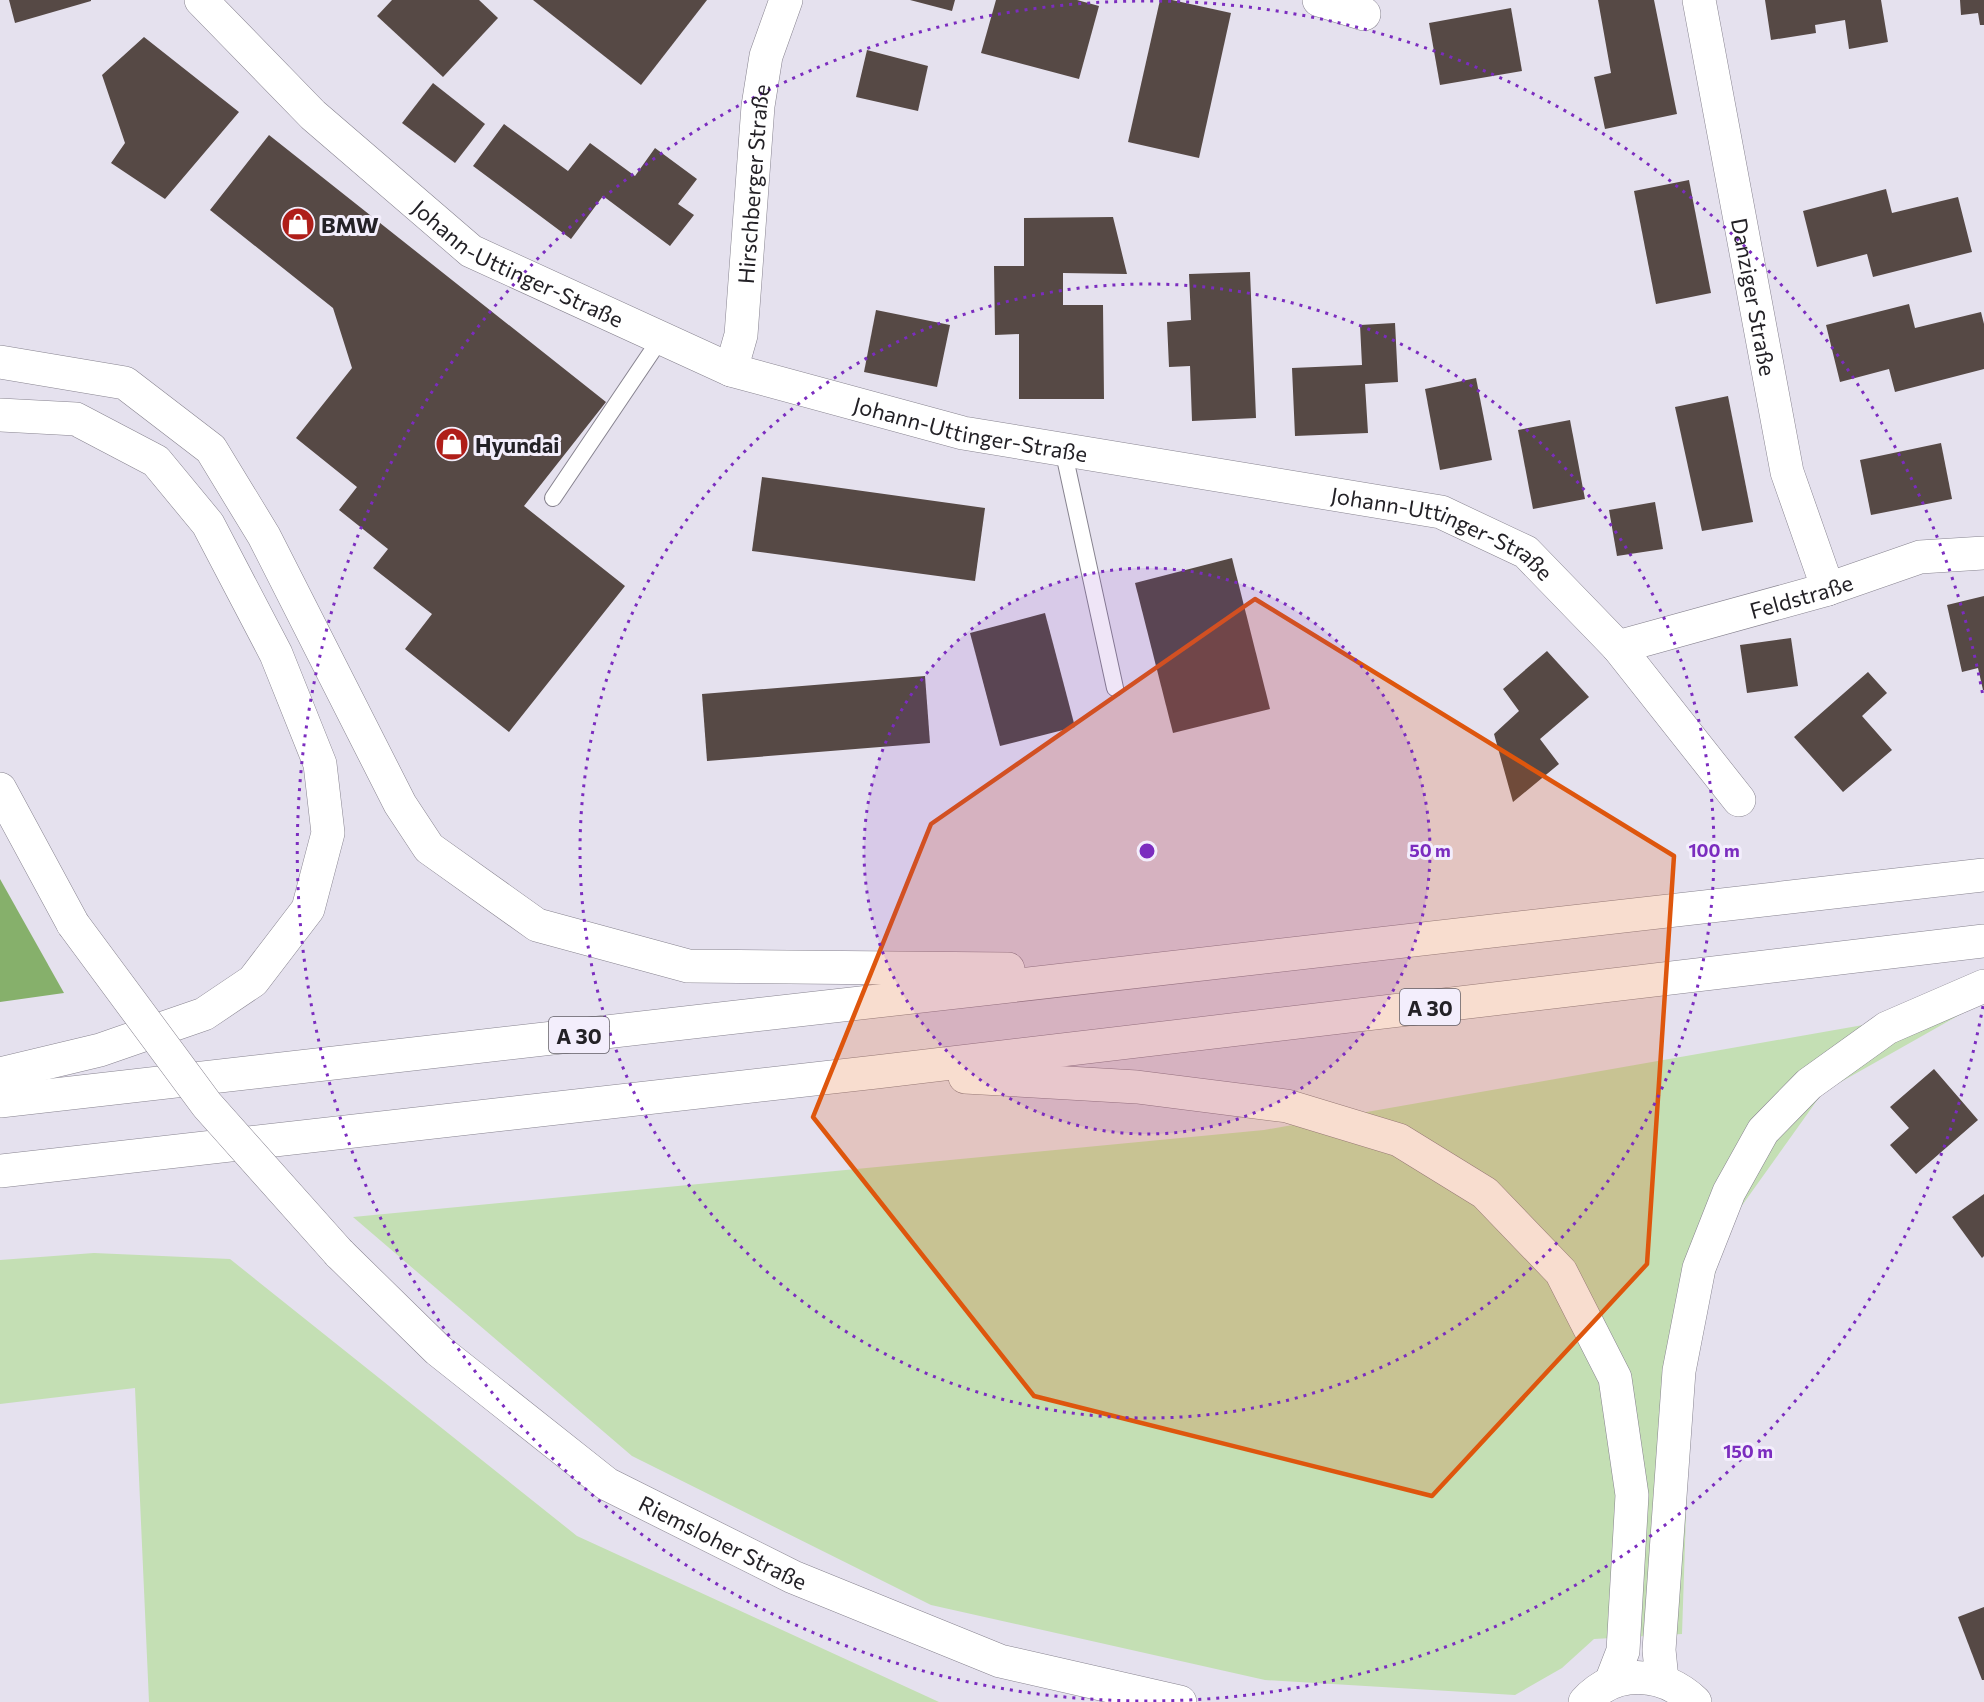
<svg xmlns="http://www.w3.org/2000/svg" width="1984" height="1702" viewBox="0 0 1984 1702" font-family="Commissioner,sans-serif">
<style>
.green{fill:#c4dfb4}
.forest{fill:#86b06b}
.building{fill:#564945}
.lines{fill:none;stroke-linecap:round;stroke-linejoin:round}
.service-casing{stroke:#87838f;stroke-width:18}
.minor-casing{stroke:#87838f;stroke-width:34}
.secondary-casing{stroke:#87838f;stroke-width:34}
.motorway-casing{stroke:#87838f;stroke-width:34}
.service{stroke:#fff;stroke-width:16}
.minor{stroke:#fff;stroke-width:33}
.secondary{stroke:#fff;stroke-width:33}
.motorway{stroke:#fff;stroke-width:33}
.secondary-bridge-casing{stroke:#87838f;stroke-width:34;stroke-linecap:butt}
.secondary-bridge{stroke:#fff;stroke-width:33}
.marked{fill:#de560d;fill-opacity:0.2;stroke:#de560d;stroke-width:4.5;stroke-linejoin:round}
.ring{fill:none;stroke:#7b2cbf;stroke-width:3;stroke-dasharray:3 6}
.labels{text-anchor:middle;dominant-baseline:central;stroke-width:6;stroke-linejoin:round;paint-order:stroke}
.shield{fill:#f3eefc;stroke:#615e66;stroke-width:1.5}
.shield-label{font-size:21px;font-weight:bold;fill:#232126}
.street-label{font-size:22px;fill:#232126;stroke:#f3eefc}
.poi-label{font-size:22px;font-weight:bold;fill:#232126;stroke:#f3eefc;text-anchor:start}
.centre{fill:#7b2cbf;stroke:#f3eefc;stroke-width:3}
.ring-label{font-size:18px;text-anchor:middle;font-weight:bold;fill:#7b2cbf;stroke:#f3eefc;stroke-width:6;stroke-linejoin:round;paint-order:stroke}
</style>
<rect width="100%" height="100%" fill="#e5e1ee"/>
<g class="green">
<polygon points="1977,1005 1823,1092 1728,1225 1691,1365 1682,1634 1594,1639 1562,1668 1515,1695 1265,1680 931,1605 632,1456 353,1217 1264,1130"/>
<polygon points="94,1253 230,1259 577,1536 939,1702 149,1702 135,1388 0,1404 0,1260"/>
</g>
<polygon class="forest" points="0,879 64,993 0,1002"/>
<g class="building">
<polygon points="9,0 91,0 91,1 15,23"/>
<polygon points="392,0 479,0 498,18 443,77 377,16"/>
<polygon points="533,0 707,0 641,85"/>
<polygon points="910,0 955,0 952,11"/>
<polygon points="996,0 1077,0 1099,6 1079,79 981,53"/>
<polygon points="1160,0 1172,0 1231,13 1199,158 1128,142"/>
<polygon points="1598,0 1654,0 1677,114 1605,129 1594,77 1611,73"/>
<polygon points="1765,0 1881,0 1888,42 1849,49 1845,20 1815,25 1816,33 1771,40"/>
<polygon points="1960,0 1984,0 1984,25 1980,25 1978,13 1961,15"/>
<polygon points="1511,8 1522,71 1440,85 1429,23"/>
<polygon points="144,37 239,112 165,199 111,163 125,143 102,75"/>
<polygon points="867,50 928,66 918,111 856,97"/>
<polygon points="433,83 485,124 455,163 402,123"/>
<polygon points="504,124 568,171 590,143 635,176 655,148 697,179 678,204 694,215 670,246 603,196 571,239 473,166"/>
<polygon points="269,135 606,402 524,506 625,586 509,732 405,649 432,614 373,568 388,549 339,510 357,487 296,438 352,368 333,308 210,210"/>
<polygon points="1689,180 1711,293 1656,304 1634,191"/>
<polygon points="1886,189 1892,213 1958,197 1972,252 1873,277 1867,254 1817,267 1803,211"/>
<polygon points="1113,217 1127,274 1063,273 1063,305 1103,305 1104,399 1019,399 1019,334 995,335 994,266 1024,266 1024,218"/>
<polygon points="1250,272 1256,418 1192,421 1190,366 1169,367 1167,322 1191,320 1189,274"/>
<polygon points="1909,304 1915,328 1981,312 1984,324 1984,369 1895,392 1889,369 1840,382 1826,325"/>
<polygon points="876,310 950,325 937,387 864,372"/>
<polygon points="1395,323 1398,382 1365,384 1368,433 1295,436 1292,368 1362,365 1360,325"/>
<polygon points="1476,378 1492,460 1440,470 1425,389"/>
<polygon points="1728,396 1753,522 1702,531 1675,407"/>
<polygon points="1570,420 1585,499 1533,509 1518,430"/>
<polygon points="1941,443 1952,499 1871,515 1860,460"/>
<polygon points="762,477 985,508 975,581 752,551"/>
<polygon points="1655,502 1663,549 1617,556 1609,510"/>
<polygon points="1232,558 1270,709 1173,733 1135,583"/>
<polygon points="1984,596 1984,690 1983,690 1978,668 1962,672 1947,605"/>
<polygon points="1045,613 1075,727 1000,746 970,633"/>
<polygon points="1791,638 1798,686 1747,693 1740,645"/>
<polygon points="1547,651 1589,697 1540,739 1559,764 1513,802 1494,734 1519,711 1503,689"/>
<polygon points="1868,672 1887,693 1862,716 1892,750 1843,792 1794,737"/>
<polygon points="925,676 930,743 707,761 702,694"/>
<polygon points="1934,1069 1978,1120 1916,1174 1890,1145 1909,1128 1890,1107"/>
<polygon points="1984,1194 1984,1256 1982,1258 1952,1217"/>
<polygon points="1984,1607 1984,1680 1982,1680 1958,1617"/>
</g>
<g class="lines">
<g class="service-casing">
<g id="service">
<polyline points="1063,449 1115,688"/>
<polyline points="553,498 661,338"/>
</g>
</g>
<g class="minor-casing">
<g id="minor">
<path id="s1" d="M201 0 313 115 471 251 731 370 963 433 1441 512 1526 552 1618 647 1739 800"/>
<polyline points="1319,0 1364,14"/>
<path id="s2" d="M1699 0 1787 472 1828 589"/>
<path id="s3" d="M731 370 741 335 758 106 766 56 786 0"/>
<path id="s4" d="M1618 647 1828 589 1920 557 1984 553"/>
</g>
</g>
<g class="secondary-casing">
<g id="secondary">
<polyline points="0,789 73,924"/>
<path id="s5" d="M339 1253 438 1350 607 1484 793 1577 1000 1661 1180 1702"/>
<path d="M1585 1702C1616 1667 1664 1672 1695 1702"/>
</g>
</g>
<g class="motorway-casing">
<g id="motorway">
<polyline points="0,362 125,383 211,449 264,536 400,804 429,848 537,925 688,966 1008,969"/>
<polyline points="0,415 76,419 156,461 208,524 276,654 320,764 328,833 308,909 253,981 204,1014 100,1050 0,1074"/>
<polyline points="965,1077 1137,1087 1287,1106 1399,1140 1485,1193 1561,1272 1615,1378 1632,1495 1623,1651 1611,1682"/>
<polyline points="0,1101 1984,875"/>
<polyline points="0,1171 876,1072 1984,941"/>
<polyline points="1662,1680 1659,1650 1679,1371 1699,1268 1729,1192 1763,1131 1809,1084 1887,1028 1984,986"/>
</g>
</g>
<use href="#service" class="service"/>
<use href="#minor" class="minor"/>
<use href="#secondary" class="secondary"/>
<use href="#motorway" class="motorway"/>
<g class="secondary-bridge-casing">
<polyline id="secondary-bridge" points="73,924 207,1105 339,1253"/>
</g>
<use href="#secondary-bridge" class="secondary-bridge"/>
</g>
<path class="marked" d="M1255 599 1674 856 1647 1264 1432 1496 1034 1396 813 1117 931 824Z"/>
<circle cx="1147" cy="851" r="283" fill="#7b2cbf" fill-opacity=".12"/>
<g class="ring">
<circle cx="1147" cy="851" r="283"/>
<circle cx="1147" cy="851" r="567"/>
<path d="M1983 1006A850 850 0 1 1 1983 696"/>
</g>
<defs>
<g id="shop-disc" transform="scale(1.725)"><circle r="9.5" fill="#af1e19" stroke="#f3eefc"/><path d="M-5-2.5h2.3a2.7 3.5 0 0 1 5.4 0H5L5.5 6h-11ZM-1.5-2.5h3a1.5 2.3 0 0 0-3 0Z" fill="#fff"/></g>
</defs>
<g fill-rule="evenodd">
<use href="#shop-disc" x="298" y="224"/>
<use href="#shop-disc" x="452" y="444"/>
</g>
<g class="labels">
<g class="shield">
<rect x="1400" y="989" width="60" height="36" rx="4.5"/>
<rect x="549" y="1017" width="60" height="36" rx="4.5"/>
</g>
<g class="shield-label">
<text x="1430" y="1007">A 30</text>
<text x="579" y="1035">A 30</text>
</g>
<g class="street-label">
<text stroke="none"><textPath href="#s3" startOffset="188">Hirschberger Straße</textPath></text>
<text stroke="none"><textPath href="#s1" startOffset="416">Johann-Uttinger-Straße</textPath></text>
<text stroke="none"><textPath href="#s2" startOffset="302">Danziger Straße</textPath></text>
<text stroke="none"><textPath href="#s1" startOffset="902">Johann-Uttinger-Straße</textPath></text>
<text stroke="none"><textPath href="#s1" startOffset="1388">Johann-Uttinger-Straße</textPath></text>
<text stroke="none"><textPath href="#s4" startOffset="190">Feldstraße</textPath></text>
<text stroke="none"><textPath href="#s5" startOffset="484">Riemsloher Straße</textPath></text>
</g>
<g class="poi-label">
<text x="321" y="224">BMW</text>
<text x="475" y="444">Hyundai</text>
</g>
</g>
<circle cx="1147" cy="851" r="9" class="centre"/>
<g class="ring-label">
<text x="1430" y="857">50 m</text>
<text x="1714" y="857">100 m</text>
<text x="1748" y="1458">150 m</text>
</g>
</svg>
